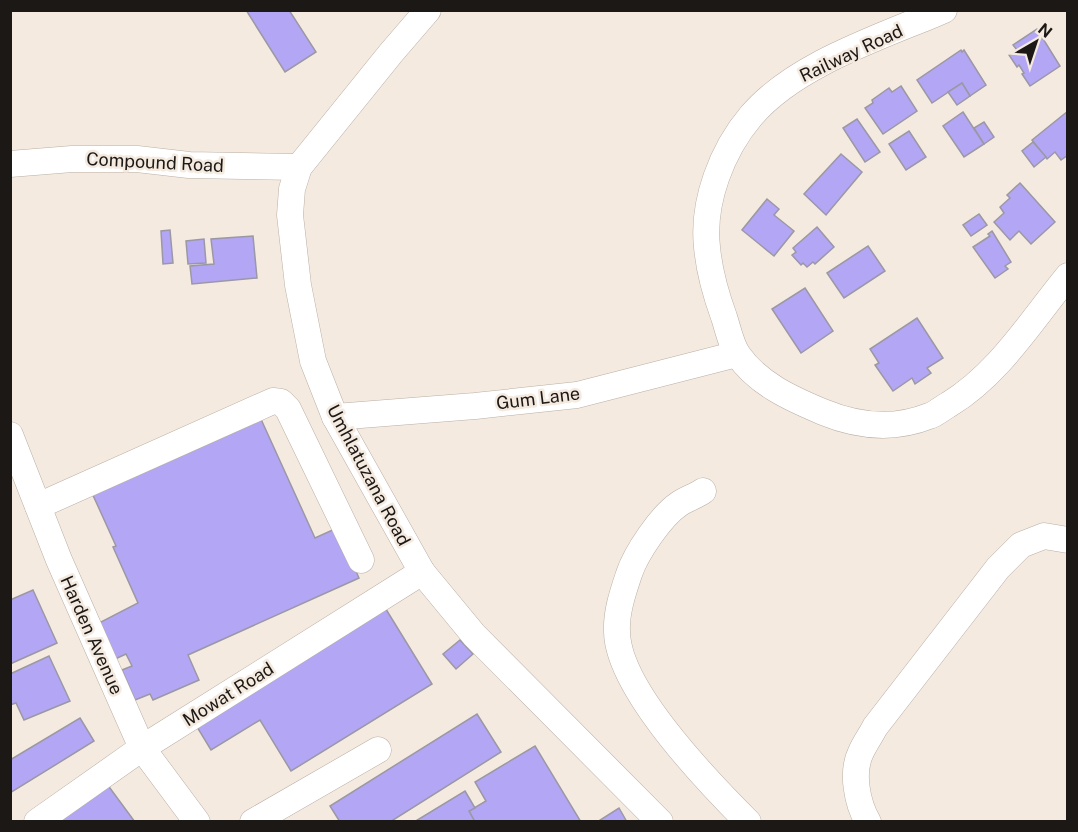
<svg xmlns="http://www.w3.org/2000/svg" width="1078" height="832" viewBox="0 0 1078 832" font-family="'Public Sans',sans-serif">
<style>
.building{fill:#b3a6f4;stroke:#9a98a5;stroke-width:1.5}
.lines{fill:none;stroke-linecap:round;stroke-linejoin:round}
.minor-casing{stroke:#b9afa5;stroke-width:27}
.minor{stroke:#fff;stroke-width:26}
.labels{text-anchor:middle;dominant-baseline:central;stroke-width:5;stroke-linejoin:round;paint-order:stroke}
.street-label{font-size:18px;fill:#1c1815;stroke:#f5eadf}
</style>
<rect width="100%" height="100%" fill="#f5eadf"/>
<g class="building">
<polygon points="246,10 289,10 316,52 285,72"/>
<polygon points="1037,29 1060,66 1030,86 1022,74 1024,73 1019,65 1017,67 1009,55 1017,50 1013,45"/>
<polygon points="961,50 962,52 964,50 986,85 970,96 962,83 932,103 917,80"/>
<polygon points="962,83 970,96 957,105 948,92"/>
<polygon points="901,86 917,111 883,134 865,108 873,103 872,100 889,88 892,92"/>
<polygon points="1068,111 1068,155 1061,160 1055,152 1047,159 1032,140"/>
<polygon points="963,112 984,144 964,157 943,126"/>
<polygon points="857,119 880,152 865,162 843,128"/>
<polygon points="984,122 994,137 984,144 974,128"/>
<polygon points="909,131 926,157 906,170 889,144"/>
<polygon points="1033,142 1046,157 1034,167 1022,151"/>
<polygon points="841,154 862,172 826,215 804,194"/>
<polygon points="1020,183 1055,222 1031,244 1019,231 1010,240 994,222 1004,213 1000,207 1010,198 1007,195"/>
<polygon points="767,199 779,209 774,215 794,231 774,256 742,230"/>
<polygon points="979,214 987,225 971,236 963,225"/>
<polygon points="817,227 834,247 815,264 813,262 807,267 803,263 801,265 792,255 796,252 793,248"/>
<polygon points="170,230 173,263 163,264 161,231"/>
<polygon points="992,231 1011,262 1005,266 1008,269 995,278 973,247 990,236 988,234"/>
<polygon points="253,236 257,278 192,284 190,266 214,264 211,239"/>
<polygon points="204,239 206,263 188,264 186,241"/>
<polygon points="868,246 885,271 844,298 827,273"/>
<polygon points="805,288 833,331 801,353 772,309"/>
<polygon points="917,318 943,358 927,368 931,373 915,384 912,378 893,391 875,365 879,363 870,349"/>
<polygon points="260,417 315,538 337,528 359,578 188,655 199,680 153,700 150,694 135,700 122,670 132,666 126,654 113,660 97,624 138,603 113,547 116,546 92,493"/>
<polygon points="33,590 57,643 10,664 10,600"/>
<polygon points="384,606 432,684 291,771 260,720 211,750 194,722"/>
<polygon points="460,640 473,654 456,669 443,654"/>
<polygon points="49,656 70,701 24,720 16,703 10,705 10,674"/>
<polygon points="477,714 501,752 390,822 340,822 330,806"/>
<polygon points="80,718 94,741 10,793 10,760"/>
<polygon points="535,746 581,822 475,822 469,811 486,801 475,782"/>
<polygon points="104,780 135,822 50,822"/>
<polygon points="465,791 475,808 469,811 475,822 414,822"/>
<polygon points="619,808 627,822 597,822"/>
</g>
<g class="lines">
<g class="minor-casing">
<g id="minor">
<polyline points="428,10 391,53 299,167 292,189 290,215 298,285 313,361 335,417 422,572 474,635 660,822"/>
<path d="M944 10C881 37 795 64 751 116 722 150 702 202 707 247 709 270 716 295 724 317 728 329 731 345 738 355 758 384 792 399 823 412 857 426 894 430 929 416 936 414 942 408 948 405 999 374 1031 321 1068 276"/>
<polyline points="10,164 72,159 137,159 189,165 299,167"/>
<polyline points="335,417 475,406 577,395 737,354"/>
<polyline points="10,435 59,560 142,748 197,822"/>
<path d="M703 491C696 496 686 499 679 504 661 516 636 553 629 574 623 592 616 612 617 632 618 689 708 782 748 822"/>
<polyline points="38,506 273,401 281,402 288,409 361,560"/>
<polyline points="37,822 142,748 422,572"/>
<polyline points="253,822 378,750"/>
<path d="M868 822C857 803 851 772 861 752 865 743 871 735 875 727L998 568 1021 545 1044 536 1068 540"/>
</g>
</g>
<use href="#minor" class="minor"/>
</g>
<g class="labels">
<g class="street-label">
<text transform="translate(851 53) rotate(-25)">Railway Road</text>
<text transform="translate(155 162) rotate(3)">Compound Road</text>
<text transform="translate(538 398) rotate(-7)">Gum Lane</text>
<text transform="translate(369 475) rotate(62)">Umhlatuzana Road</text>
<text transform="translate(92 635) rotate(66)">Harden Avenue</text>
<text transform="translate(228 694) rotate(-32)">Mowat Road</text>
</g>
</g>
<rect width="1078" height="832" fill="none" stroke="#1c1815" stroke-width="24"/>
<g transform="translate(1036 42) rotate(39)" stroke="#f5eadf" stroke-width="4.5" paint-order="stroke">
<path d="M0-4.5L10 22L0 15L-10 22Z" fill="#1c1815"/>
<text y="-9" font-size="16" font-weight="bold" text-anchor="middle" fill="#1c1815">N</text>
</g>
</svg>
